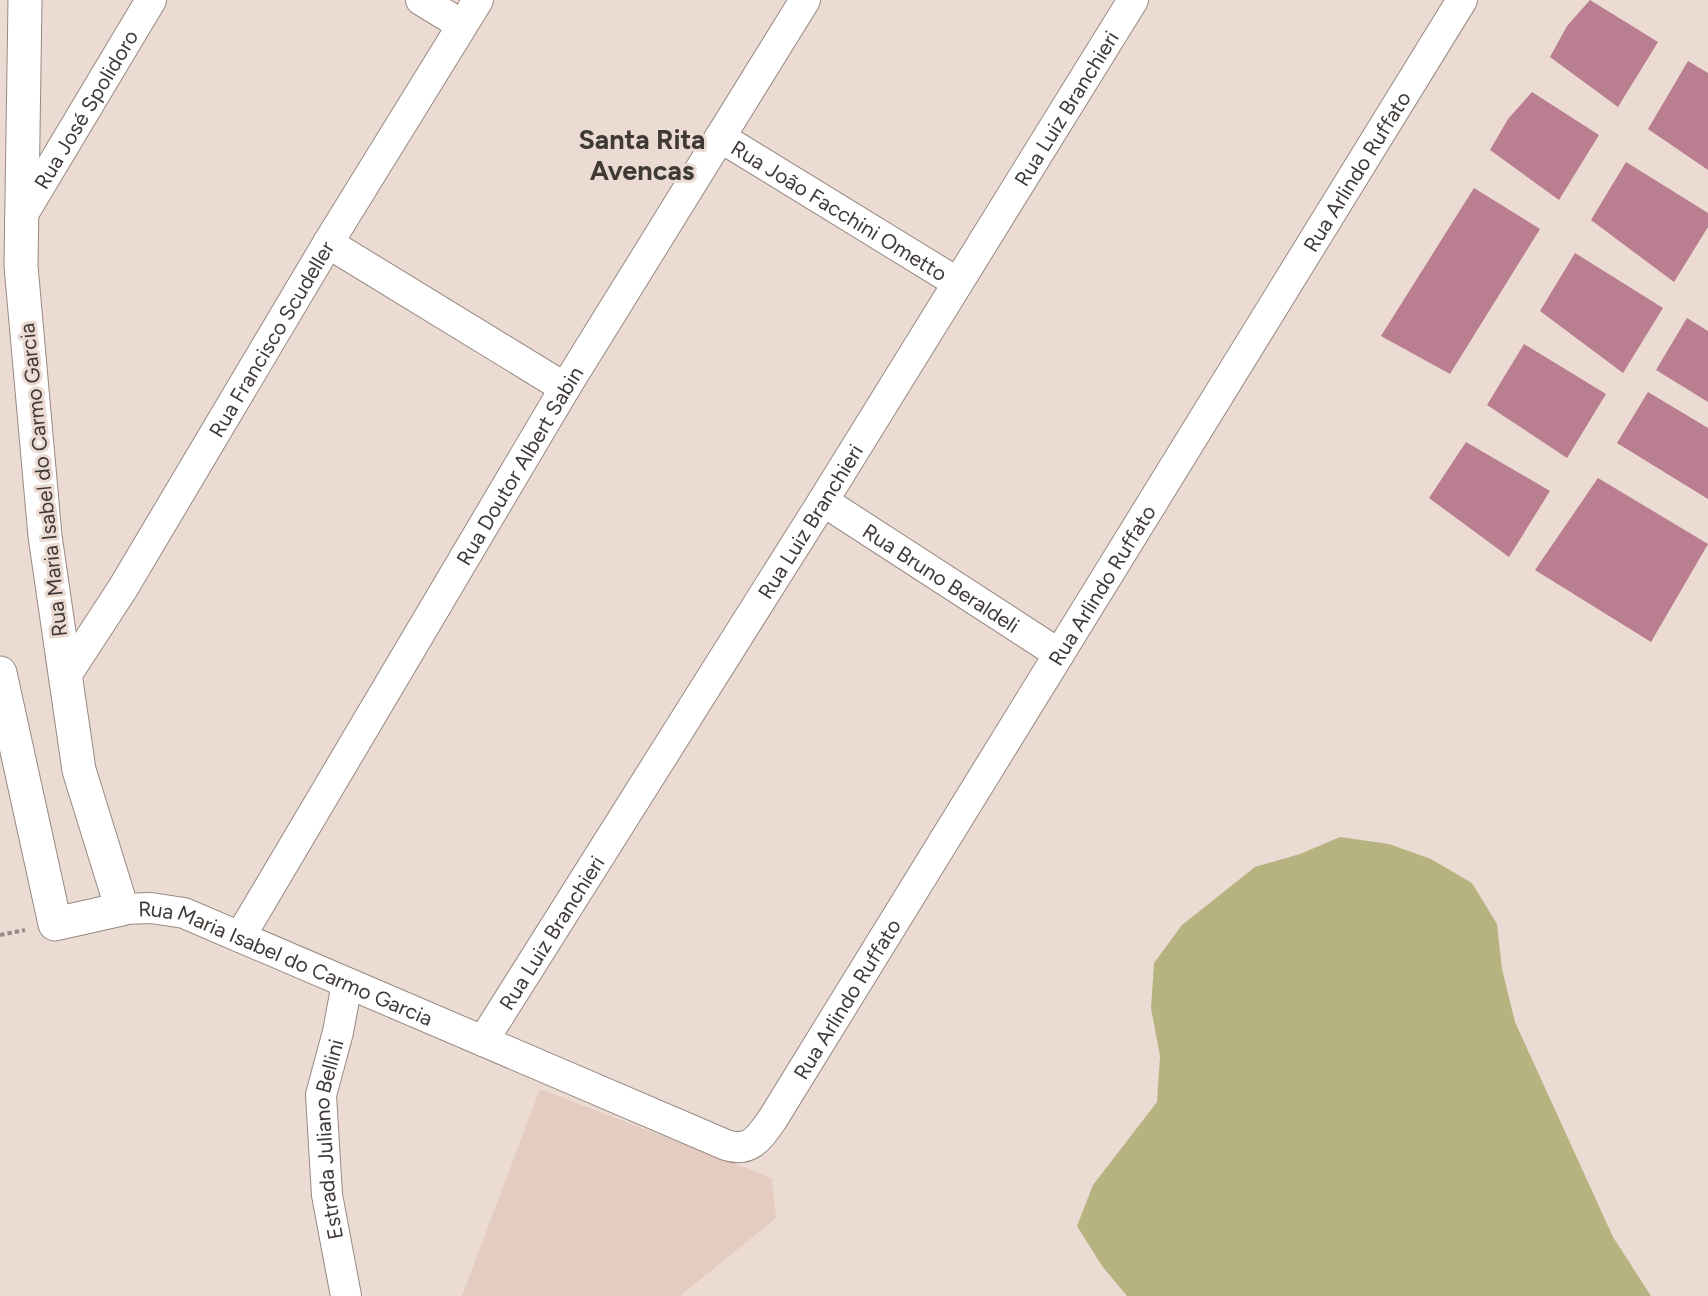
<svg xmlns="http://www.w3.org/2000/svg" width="1708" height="1296" viewBox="0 0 1708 1296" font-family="Figtree,sans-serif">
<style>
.built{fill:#e4cdc0}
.green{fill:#b7b381}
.water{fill:#b97e8f}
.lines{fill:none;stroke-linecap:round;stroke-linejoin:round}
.minor-casing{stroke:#988a82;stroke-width:32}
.tertiary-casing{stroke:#988a82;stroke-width:35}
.path{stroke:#978c86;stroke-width:4;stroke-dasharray:4.5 3;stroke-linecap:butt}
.minor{stroke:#fff;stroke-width:30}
.tertiary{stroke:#fff;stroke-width:33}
.labels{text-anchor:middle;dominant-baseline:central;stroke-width:6;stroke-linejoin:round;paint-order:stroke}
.street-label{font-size:21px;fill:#403a37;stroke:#ebdbd2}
.district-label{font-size:27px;font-weight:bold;fill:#403a37;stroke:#ebdbd2}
</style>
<rect width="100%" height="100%" fill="#ebdbd2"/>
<polygon class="built" points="540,1089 772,1178 776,1218 680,1296 462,1296"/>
<polygon class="green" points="1340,837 1389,844 1431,859 1472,883 1497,924 1502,969 1515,1022 1613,1237 1651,1296 1127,1296 1102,1266 1077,1226 1093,1185 1157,1102 1160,1056 1151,1008 1154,963 1182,925 1255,867 1300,854"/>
<g class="water">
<polygon points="1590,0 1658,42 1618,107 1550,57 1567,26"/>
<polygon points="1688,61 1708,73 1708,170 1648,129"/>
<polygon points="1532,92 1599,135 1559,200 1490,150 1508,119"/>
<polygon points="1626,162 1708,213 1708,227 1674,282 1591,220"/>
<polygon points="1474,188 1540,229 1450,374 1381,336"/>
<polygon points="1575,253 1663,308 1623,373 1540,311"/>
<polygon points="1687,318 1708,331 1708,402 1656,370"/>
<polygon points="1524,344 1606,394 1567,458 1487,405"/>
<polygon points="1648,392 1708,428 1708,499 1617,443"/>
<polygon points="1466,442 1550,491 1509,557 1429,498"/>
<polygon points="1598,478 1708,544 1651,642 1535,570"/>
</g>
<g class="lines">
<g class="minor-casing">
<g id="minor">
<polyline points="421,0 462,25"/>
<path id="s1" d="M720 137 958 283"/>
<path id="s2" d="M20 219 151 0"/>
<polyline points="328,243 565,388"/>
<path id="s3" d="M823 501 1059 654"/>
<path id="s4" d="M65 677 123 588 328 243 478 0"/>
<path id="s5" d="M122 909 151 908 184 913 726 1145C750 1153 759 1138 772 1120L1462 0"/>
<path id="s6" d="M240 937 565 388 805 0"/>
<path id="s7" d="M483 1041 823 501 1133 0"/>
<path id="s8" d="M346 1296 327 1195 321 1095 338 1032 347 983"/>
</g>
</g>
<g class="tertiary-casing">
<polyline id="tertiary" points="0,673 55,924 122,909 79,770 45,536 21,266 25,0"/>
</g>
<polyline class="path" points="0,935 25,930"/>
<use href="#minor" class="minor"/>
<use href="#tertiary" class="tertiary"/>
</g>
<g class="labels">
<g class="street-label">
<text stroke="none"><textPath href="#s2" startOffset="128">Rua José Spolidoro</textPath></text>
<text stroke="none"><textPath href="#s7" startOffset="1100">Rua Luiz Branchieri</textPath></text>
<text stroke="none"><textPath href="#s5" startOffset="1824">Rua Arlindo Ruffato</textPath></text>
<text stroke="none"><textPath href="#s1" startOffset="140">Rua João Facchini Ometto</textPath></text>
<text stroke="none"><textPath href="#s4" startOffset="396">Rua Francisco Scudeller</textPath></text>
<text stroke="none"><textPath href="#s6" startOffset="548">Rua Doutor Albert Sabin</textPath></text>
<text transform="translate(43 480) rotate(-96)">Rua Maria Isabel do Carmo Garcia</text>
<text stroke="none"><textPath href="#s7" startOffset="614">Rua Luiz Branchieri</textPath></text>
<text stroke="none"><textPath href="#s3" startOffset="141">Rua Bruno Beraldeli</textPath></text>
<text stroke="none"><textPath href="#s5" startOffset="1338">Rua Arlindo Ruffato</textPath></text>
<text stroke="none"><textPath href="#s7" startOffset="128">Rua Luiz Branchieri</textPath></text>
<text stroke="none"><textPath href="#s5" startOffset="174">Rua Maria Isabel do Carmo Garcia</textPath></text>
<text stroke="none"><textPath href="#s5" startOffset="852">Rua Arlindo Ruffato</textPath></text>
<text stroke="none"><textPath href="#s8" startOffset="159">Estrada Juliano Bellini</textPath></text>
</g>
<g class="district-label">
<text x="642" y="139">Santa Rita<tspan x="642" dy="31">Avencas</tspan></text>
</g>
</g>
</svg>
